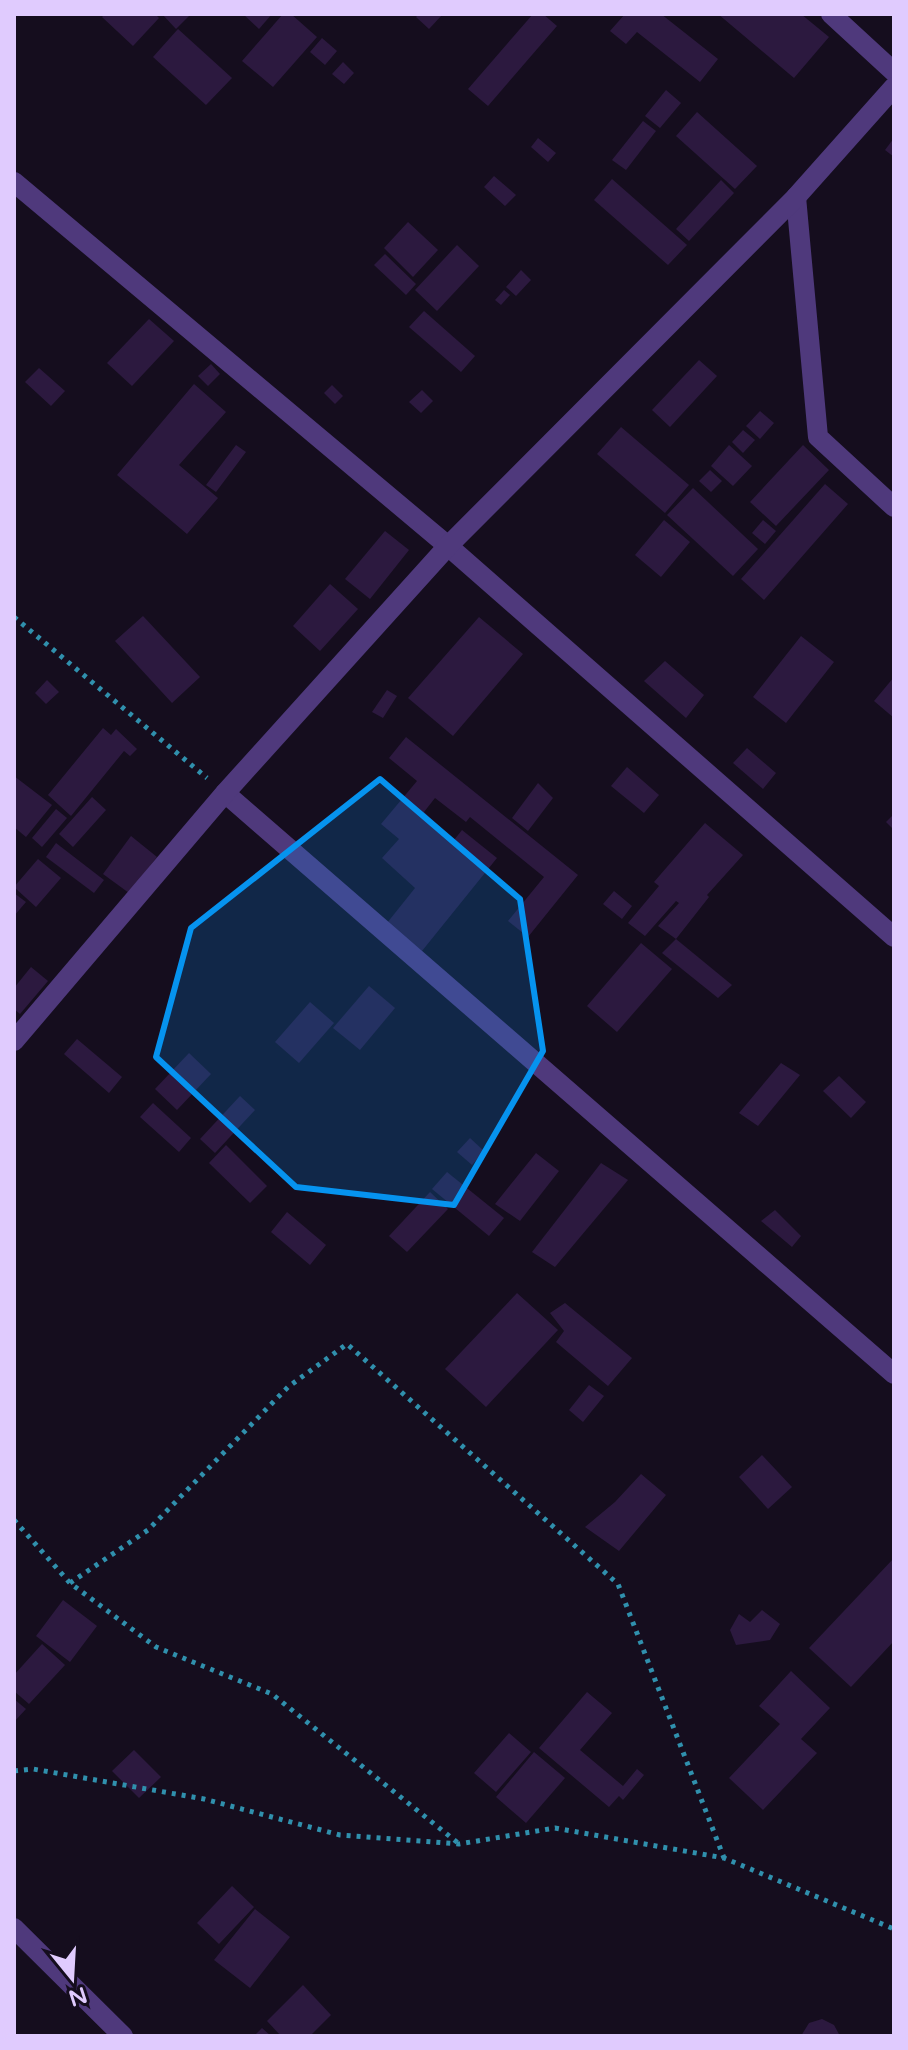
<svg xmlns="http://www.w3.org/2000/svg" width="908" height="2050" viewBox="0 0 908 2050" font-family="'Varela Round',sans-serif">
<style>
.building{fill:#2c193f}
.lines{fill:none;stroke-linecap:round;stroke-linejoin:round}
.path{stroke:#3090ad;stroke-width:5;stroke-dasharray:4 6;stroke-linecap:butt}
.minor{stroke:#4f397c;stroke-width:20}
.marked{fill:#0693ef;fill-opacity:0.2;stroke:#0693ef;stroke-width:6;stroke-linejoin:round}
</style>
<rect width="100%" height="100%" fill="#150d1e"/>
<g class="building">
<polygon points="105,14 155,14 159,18 133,46 102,17"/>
<polygon points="162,14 191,14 176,29"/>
<polygon points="243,14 272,14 259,29"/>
<polygon points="283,14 291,14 317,37 273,87 242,61"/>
<polygon points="419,14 443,14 429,29 416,17"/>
<polygon points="533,14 543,14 557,26 488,106 468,89"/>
<polygon points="625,14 661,14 718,59 700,82 637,32 626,44 610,31"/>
<polygon points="718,14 801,14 829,37 794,78"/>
<polygon points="178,29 232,78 206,105 153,57"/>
<polygon points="322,38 337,51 325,65 310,52"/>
<polygon points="343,62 354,73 344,84 332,74"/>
<polygon points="666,90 681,103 660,128 645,116"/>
<polygon points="697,112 757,166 735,189 676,136"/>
<polygon points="643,121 656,131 626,170 612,160"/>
<polygon points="538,138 556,153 548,162 531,147"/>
<polygon points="894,138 894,157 885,150"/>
<polygon points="494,176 516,195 505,206 484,187"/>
<polygon points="612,179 687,245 668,265 594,200"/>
<polygon points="721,180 734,193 689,241 676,229"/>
<polygon points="408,222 438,250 413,277 384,248"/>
<polygon points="457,245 479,266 437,311 415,290"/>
<polygon points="385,254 416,284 406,295 374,265"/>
<polygon points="521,270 531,280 516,296 506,287"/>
<polygon points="504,290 510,295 501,305 495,300"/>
<polygon points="424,311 475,356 461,372 409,327"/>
<polygon points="149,319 174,341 132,386 107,363"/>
<polygon points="699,360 717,376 670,427 652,410"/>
<polygon points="211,364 220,374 208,386 198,376"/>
<polygon points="39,368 65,391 51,406 25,382"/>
<polygon points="194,384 226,412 179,465 218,498 187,534 117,475"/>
<polygon points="332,385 343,396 335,404 324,393"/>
<polygon points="422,390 433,401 421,413 409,402"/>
<polygon points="760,411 774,423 760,439 746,426"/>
<polygon points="621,427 689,485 665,513 597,454"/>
<polygon points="743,430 755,440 743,453 732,442"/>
<polygon points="236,445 246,452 216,492 206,485"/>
<polygon points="729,445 752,466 733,486 711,466"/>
<polygon points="803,445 829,470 776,526 750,502"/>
<polygon points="710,470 722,481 711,492 699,481"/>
<polygon points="825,484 848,504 764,600 741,579"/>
<polygon points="693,488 758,549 733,576 667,515"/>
<polygon points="664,520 690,542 661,577 635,555"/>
<polygon points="763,520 776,531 765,544 752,533"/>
<polygon points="385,531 409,550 370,599 345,579"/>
<polygon points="330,584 358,609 320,651 293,626"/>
<polygon points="143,616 200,677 172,703 115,641"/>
<polygon points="479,617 523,654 453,736 408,698"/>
<polygon points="801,636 834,662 786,723 753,697"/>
<polygon points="665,661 704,695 686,718 644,681"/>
<polygon points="894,677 894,718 874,701"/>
<polygon points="47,680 59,692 46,704 35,693"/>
<polygon points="387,690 397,696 383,718 372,712"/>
<polygon points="103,728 111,735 116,729 137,749 130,756 124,751 71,816 48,795"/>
<polygon points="406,737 578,875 528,937 508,921 544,877 470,817 466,822 435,798 424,812 454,840 462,830 497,858 422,951 387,923 415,888 382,858 399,839 381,824 417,781 389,758"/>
<polygon points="747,748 776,773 763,789 733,763"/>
<polygon points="627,767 659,795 644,813 611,786"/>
<polygon points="14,776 52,805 26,837 14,827"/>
<polygon points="538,783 553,798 528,831 512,818"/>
<polygon points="92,797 106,810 73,847 59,834"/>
<polygon points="56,809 67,818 42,847 32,838"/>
<polygon points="894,814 894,830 886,822"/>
<polygon points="705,823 743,855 707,895 709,897 676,939 658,926 679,903 676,901 645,936 628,923 659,886 654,882"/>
<polygon points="131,836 157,857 129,893 103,874"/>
<polygon points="56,843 104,880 94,893 46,857"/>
<polygon points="38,859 61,878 36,907 14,887"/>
<polygon points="614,891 632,906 622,919 603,904"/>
<polygon points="14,893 26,902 14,916"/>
<polygon points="676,939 732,985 718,998 662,953"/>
<polygon points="641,943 672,969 617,1032 587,1006"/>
<polygon points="31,967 48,981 20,1014 14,1009 14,988"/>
<polygon points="369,986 395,1008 360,1050 333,1028"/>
<polygon points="310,1002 334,1023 299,1063 275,1042"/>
<polygon points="77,1039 122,1077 109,1093 64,1054"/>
<polygon points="189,1053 211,1074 177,1110 155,1089"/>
<polygon points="781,1063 800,1075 758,1126 739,1113"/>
<polygon points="839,1076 866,1102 851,1118 823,1091"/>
<polygon points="240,1096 255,1110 215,1153 200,1139"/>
<polygon points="153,1103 191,1138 179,1152 140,1117"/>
<polygon points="470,1138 484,1151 472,1165 457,1152"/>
<polygon points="226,1145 267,1186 250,1203 209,1163"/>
<polygon points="536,1153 559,1171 520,1221 495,1204"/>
<polygon points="601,1163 628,1180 555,1267 532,1252"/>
<polygon points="447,1172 504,1218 489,1236 432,1189"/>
<polygon points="430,1192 448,1209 407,1252 389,1236"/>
<polygon points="775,1210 801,1236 792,1247 761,1221"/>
<polygon points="287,1212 326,1245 310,1265 271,1232"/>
<polygon points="517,1293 558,1330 486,1407 445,1369"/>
<polygon points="565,1303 632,1358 608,1386 556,1342 564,1331 550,1313"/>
<polygon points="589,1385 604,1396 583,1422 569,1410"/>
<polygon points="762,1455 792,1487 768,1509 739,1477"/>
<polygon points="641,1474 666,1495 619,1551 585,1527 615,1502"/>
<polygon points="894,1558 894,1641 851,1687 809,1648"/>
<polygon points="63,1600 97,1626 70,1662 36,1636"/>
<polygon points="762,1610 780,1624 770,1640 736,1645 730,1630 739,1614 750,1622"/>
<polygon points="42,1644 65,1665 29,1704 14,1691 14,1675"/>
<polygon points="791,1671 830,1708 801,1739 817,1753 763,1810 729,1778 780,1724 759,1706"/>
<polygon points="587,1692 612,1713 580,1750 623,1786 637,1769 644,1775 623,1800 619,1796 609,1807 539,1748"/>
<polygon points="14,1699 26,1709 14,1722"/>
<polygon points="509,1733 531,1752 496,1792 474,1773"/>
<polygon points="134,1750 161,1777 139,1798 112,1771"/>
<polygon points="534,1752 565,1778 526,1823 496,1797"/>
<polygon points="232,1886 254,1907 219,1944 197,1923"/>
<polygon points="255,1909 290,1937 250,1988 214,1960"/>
<polygon points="303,1985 331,2015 310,2036 281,2036 267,2021"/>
<polygon points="822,2019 834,2025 840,2036 801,2036 809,2023"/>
<polygon points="262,2028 271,2036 254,2036"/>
</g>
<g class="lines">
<g class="path">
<polyline points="14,617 207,778"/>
<polyline points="14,1520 70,1583 156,1647 272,1694 458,1843"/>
<polyline points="70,1583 148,1530 288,1387 347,1344 618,1584 724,1858"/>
<polyline points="14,1771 33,1769 204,1799 340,1835 459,1844 555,1828 724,1858 894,1929"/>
</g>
<g class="minor">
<polyline points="831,14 894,72"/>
<polyline points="14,182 448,546 894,937"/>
<polyline points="796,197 818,437 894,507"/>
<polyline points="225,793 894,1374"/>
<polyline points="14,1041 225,793 448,546 796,197 894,87"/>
<polyline points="14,1928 123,2036"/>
</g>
</g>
<path class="marked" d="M380 779 520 899 543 1051 454 1205 296 1187 156 1057 191 928Z"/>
<rect width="908" height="2050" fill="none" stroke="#e0cbfe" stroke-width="32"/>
<g transform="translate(72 1978) rotate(162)" stroke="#150d1e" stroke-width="6" paint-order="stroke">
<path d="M0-6L14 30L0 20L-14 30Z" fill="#e0cbfe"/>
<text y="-12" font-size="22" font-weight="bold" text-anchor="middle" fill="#e0cbfe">N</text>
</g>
</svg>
